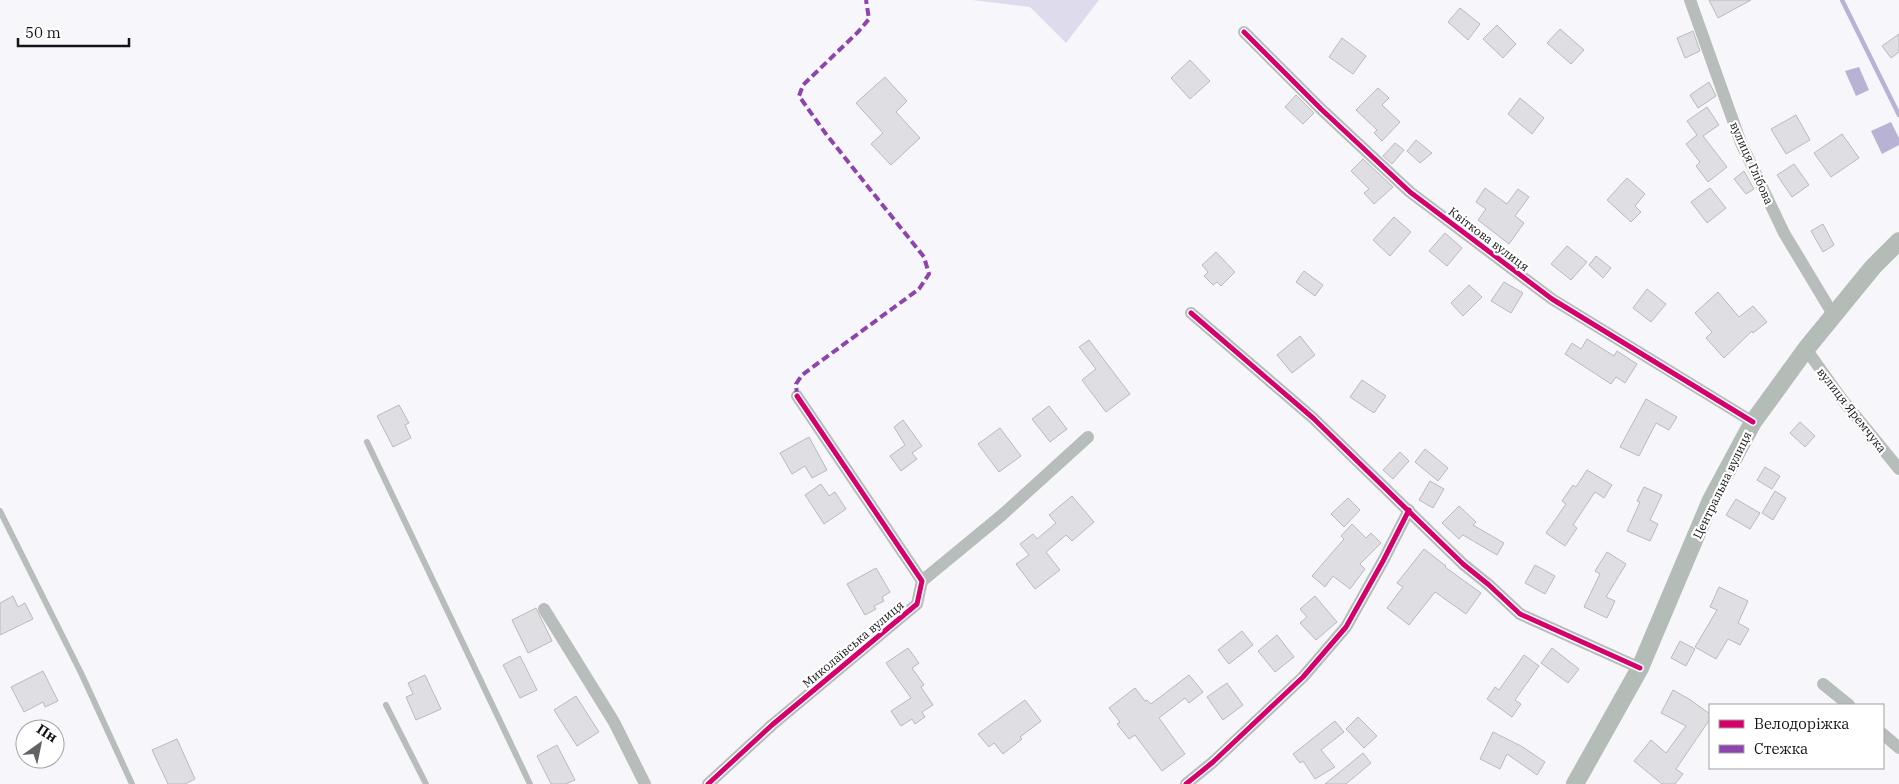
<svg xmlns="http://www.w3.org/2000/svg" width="1899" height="784" viewBox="0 0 1899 784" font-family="'IBM Plex Serif',serif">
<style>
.green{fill:#dedbed}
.water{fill:#b8b2d4}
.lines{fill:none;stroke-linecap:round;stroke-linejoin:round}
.stream{stroke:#b8b2d4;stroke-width:4.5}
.building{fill:#dfdfe3;stroke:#bababe}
.service{stroke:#b6bdba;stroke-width:6}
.minor{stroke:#b6bdba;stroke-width:12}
.secondary{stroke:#b4bcb8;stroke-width:18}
.quiet{stroke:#8e44ad;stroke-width:4;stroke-dasharray:8 4;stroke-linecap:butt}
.cycleway-casing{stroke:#fff;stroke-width:8}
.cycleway{stroke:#d6006c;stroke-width:5}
.labels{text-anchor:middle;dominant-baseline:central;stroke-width:4.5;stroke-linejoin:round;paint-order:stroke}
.street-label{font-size:12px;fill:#141418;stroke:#fff}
</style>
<rect width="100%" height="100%" fill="#f7f7fb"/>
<polygon class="green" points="972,0 1099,0 1066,43 1030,7"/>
<g class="water">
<polygon points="1859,67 1869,90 1856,96 1845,71"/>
<polygon points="1891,122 1899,138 1899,145 1882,154 1871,131"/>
</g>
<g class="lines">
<polyline class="stream" points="1842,0 1899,115"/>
</g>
<g class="building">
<polygon points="1709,0 1751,0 1718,18"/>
<polygon points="1460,8 1480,24 1468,40 1448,22"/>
<polygon points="1497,25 1516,44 1503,58 1483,39"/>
<polygon points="1560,29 1584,50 1571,64 1547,43"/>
<polygon points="1693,31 1700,51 1685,58 1677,38"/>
<polygon points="1899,34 1899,52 1891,58 1882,46"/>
<polygon points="1342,38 1366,56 1353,74 1329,57"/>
<polygon points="1190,60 1210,81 1190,99 1171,78"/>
<polygon points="885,77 907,101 896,112 920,138 891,165 871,144 883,133 856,103"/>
<polygon points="1709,82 1716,96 1698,108 1690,95"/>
<polygon points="1378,88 1389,98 1382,105 1400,122 1382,141 1374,133 1377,130 1356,110"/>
<polygon points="1296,95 1314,113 1303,124 1285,107"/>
<polygon points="1520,98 1544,118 1532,134 1508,114"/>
<polygon points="1707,107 1719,125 1703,136 1727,167 1708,182 1696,166 1700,162 1686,144 1697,135 1687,121"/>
<polygon points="1796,115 1810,140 1786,154 1771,129"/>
<polygon points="1842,134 1859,158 1831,177 1814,153"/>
<polygon points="1416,140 1432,153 1420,163 1407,151"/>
<polygon points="1395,143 1404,150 1392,164 1383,156"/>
<polygon points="1363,159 1393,187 1374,204 1364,193 1369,189 1351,171"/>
<polygon points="1794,164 1809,185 1792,197 1777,175"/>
<polygon points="1744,171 1754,189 1746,194 1734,179"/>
<polygon points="1627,178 1645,194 1635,206 1641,212 1631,222 1607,200"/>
<polygon points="1485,188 1507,204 1518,189 1529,197 1515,216 1524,223 1509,244 1478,220 1486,209 1476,202"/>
<polygon points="1710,188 1726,208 1707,223 1691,202"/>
<polygon points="1394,217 1411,232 1390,256 1373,240"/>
<polygon points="1823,224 1834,245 1823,252 1811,231"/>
<polygon points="1445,233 1462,248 1447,266 1429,251"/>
<polygon points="1567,246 1587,262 1571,280 1551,264"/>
<polygon points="1216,252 1235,272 1221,286 1217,282 1213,285 1204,276 1208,272 1202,265"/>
<polygon points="1596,256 1611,268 1603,278 1589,265"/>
<polygon points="1304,271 1323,285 1315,296 1296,282"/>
<polygon points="1504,282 1523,293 1511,313 1491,301"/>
<polygon points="1469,285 1482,297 1463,316 1451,303"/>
<polygon points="1647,289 1666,304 1651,322 1633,308"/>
<polygon points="1718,292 1739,317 1753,306 1767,322 1753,333 1752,331 1724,358 1706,338 1712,332 1695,313"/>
<polygon points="1300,336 1315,355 1292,373 1277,355"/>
<polygon points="1587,339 1614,356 1617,351 1637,364 1625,383 1616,377 1611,384 1565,354 1572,343 1581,349"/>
<polygon points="1089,340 1130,394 1106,412 1082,380 1096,369 1079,347"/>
<polygon points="1362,380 1386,396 1374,413 1350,397"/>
<polygon points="1646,399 1677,417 1669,430 1656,423 1639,456 1620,447"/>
<polygon points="399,405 409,423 405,425 411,438 393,447 377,416"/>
<polygon points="1049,406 1067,429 1050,442 1032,419"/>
<polygon points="903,420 922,446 912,453 917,459 901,471 890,456 905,445 894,427"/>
<polygon points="1800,422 1815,436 1805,447 1790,433"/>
<polygon points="1000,428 1021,456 999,472 978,444"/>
<polygon points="809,437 827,470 812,478 805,466 792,474 780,453"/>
<polygon points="1425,449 1448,468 1438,481 1415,462"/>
<polygon points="1400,452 1409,461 1393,479 1383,470"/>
<polygon points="1765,467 1780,476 1772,489 1757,480"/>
<polygon points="1587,470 1612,485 1604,498 1595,492 1573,525 1577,528 1565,546 1546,533 1566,504 1562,501 1573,485 1576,487"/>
<polygon points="1430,481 1444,489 1433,508 1419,500"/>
<polygon points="821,484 829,496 835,492 846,509 824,524 805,495"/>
<polygon points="1644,487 1662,495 1650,520 1658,524 1650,541 1627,531 1640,502 1637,501"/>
<polygon points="1775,491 1786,498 1773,520 1762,513"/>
<polygon points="1072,496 1094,522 1072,541 1066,535 1046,552 1060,570 1035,589 1016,564 1029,555 1020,544 1033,534 1037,539 1056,523 1049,515"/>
<polygon points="1348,498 1360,510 1344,527 1331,514"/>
<polygon points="1736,499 1760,513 1750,529 1726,515"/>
<polygon points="1459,506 1476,522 1473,525 1504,543 1497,555 1463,535 1459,539 1442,523"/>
<polygon points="1352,524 1366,538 1371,533 1381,543 1360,564 1365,569 1350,589 1333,576 1325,587 1312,576 1344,539 1341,536"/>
<polygon points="1424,549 1446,566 1445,567 1481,593 1466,614 1435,592 1409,625 1387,608 1403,587 1397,583"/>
<polygon points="1607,552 1626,564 1606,597 1615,601 1607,618 1584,607 1600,574 1595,571"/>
<polygon points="1535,565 1555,576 1545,594 1525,583"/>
<polygon points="876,568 890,592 882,597 884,601 874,606 876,609 865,615 847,584"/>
<polygon points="1719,587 1748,601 1738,623 1749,629 1740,645 1728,639 1716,659 1695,647 1717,610 1710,607"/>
<polygon points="13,596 18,607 25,603 33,619 0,635 0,603"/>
<polygon points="1315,596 1337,622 1316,640 1300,623 1307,617 1300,609"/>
<polygon points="536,608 552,641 528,653 512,620"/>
<polygon points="1242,631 1253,645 1229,664 1218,650"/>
<polygon points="1277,635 1294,657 1275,672 1258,651"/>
<polygon points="1680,641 1695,649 1686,666 1671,658"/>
<polygon points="908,648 919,663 912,668 924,685 921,687 933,705 922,712 925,717 915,724 912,719 901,726 891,711 911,698 886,663"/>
<polygon points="1552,648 1579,669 1568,683 1541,663"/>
<polygon points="1524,655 1539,666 1515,700 1521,704 1512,717 1487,699 1495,687 1499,690"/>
<polygon points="520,656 537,690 520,698 503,665"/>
<polygon points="43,671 58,701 45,707 43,702 24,712 11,687"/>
<polygon points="425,675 441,709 416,720 406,697 413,694 408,683"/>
<polygon points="1189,675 1203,692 1189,703 1185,698 1159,718 1185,754 1162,771 1135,735 1129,739 1117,724 1120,722 1109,708 1135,688 1145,701 1147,700 1151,704"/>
<polygon points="1227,683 1243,705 1223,720 1207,697"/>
<polygon points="1673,690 1689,699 1710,714 1710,719 1676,769 1683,774 1675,784 1662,784 1634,761 1651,740 1666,753 1686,726 1661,713"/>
<polygon points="576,696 599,732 577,746 554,710"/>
<polygon points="1025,700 1041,721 1020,737 1022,739 1003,754 994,743 989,747 978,734"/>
<polygon points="1358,717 1377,736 1364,748 1346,729"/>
<polygon points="1335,721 1344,732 1321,750 1335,767 1315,779 1303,761 1300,763 1293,754"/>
<polygon points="1493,732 1521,746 1545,762 1537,775 1507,754 1500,769 1480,759"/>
<polygon points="177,739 195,779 185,784 168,784 152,750"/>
<polygon points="557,745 575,780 566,784 551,784 537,756"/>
<polygon points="1363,753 1371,763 1346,784 1325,784"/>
</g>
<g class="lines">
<g class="service">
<polyline points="367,442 530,784"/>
<polyline points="0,511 82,675 132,784"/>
<polyline points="386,705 426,784"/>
</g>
<g class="minor">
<polyline points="1690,0 1741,143 1784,233 1834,316"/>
<polyline points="1244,32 1321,109 1410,192 1552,299 1753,422"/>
<polyline points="1191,313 1313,418 1463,564 1489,585 1520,614 1640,668"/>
<polyline points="1806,349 1841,398 1899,469"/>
<polyline points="922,581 1002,515 1088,437"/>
<polyline points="544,609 614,722 645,784"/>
<polyline points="1823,684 1849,705"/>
<polyline points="1883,734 1899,748"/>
<polyline points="708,784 772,725 917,604 922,581 797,396"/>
<polyline points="1186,784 1213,762 1303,677 1346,627 1383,561 1409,510"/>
</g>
<polyline class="secondary" points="1575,784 1640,668 1711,500 1753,422 1806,349 1873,267 1899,241"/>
<polyline class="quiet" points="797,396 796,384 802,375 919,289 929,274 924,257 826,134 799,96 803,85 858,32 869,19 866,0"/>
<g class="cycleway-casing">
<g id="cycleway">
<polyline points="1244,32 1321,109 1410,192 1552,299 1753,422"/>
<polyline points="1191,313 1313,418 1463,564 1489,585 1520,614 1640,668"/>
<polyline points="708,784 772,725 917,604 922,581 797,396"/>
<polyline points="1186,784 1213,762 1303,677 1346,627 1383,561 1409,510"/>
</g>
</g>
<use href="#cycleway" class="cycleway"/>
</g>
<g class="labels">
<g class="street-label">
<text transform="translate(1752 163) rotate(66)">вулиця Глібова</text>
<text transform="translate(1489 239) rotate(37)">Квіткова вулиця</text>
<text transform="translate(1852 410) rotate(52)">вулиця Яремчука</text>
<text transform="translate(1722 485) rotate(-64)">Центральна вулиця</text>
<text transform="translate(853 644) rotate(-40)">Миколаївська вулиця</text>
</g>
</g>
<rect x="1709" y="704" width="175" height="65" fill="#ffffff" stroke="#a1a1a3"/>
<rect x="1719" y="720" width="25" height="8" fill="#d6006c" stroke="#a1a1a3"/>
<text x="1754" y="729" font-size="15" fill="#141418">Велодоріжка</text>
<rect x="1719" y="745" width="25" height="8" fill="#8e44ad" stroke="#a1a1a3"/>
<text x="1754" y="754" font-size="15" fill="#141418">Стежка</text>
<g transform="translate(40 744) rotate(33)"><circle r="24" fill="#ffffff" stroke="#a1a1a3"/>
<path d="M0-4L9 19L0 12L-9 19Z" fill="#636367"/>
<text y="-8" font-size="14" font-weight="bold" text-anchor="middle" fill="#141418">Пн</text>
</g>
<path d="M18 38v8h111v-8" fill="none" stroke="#141418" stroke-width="2.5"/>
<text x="25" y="38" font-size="15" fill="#141418" stroke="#ffffff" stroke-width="4" paint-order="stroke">50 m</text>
</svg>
